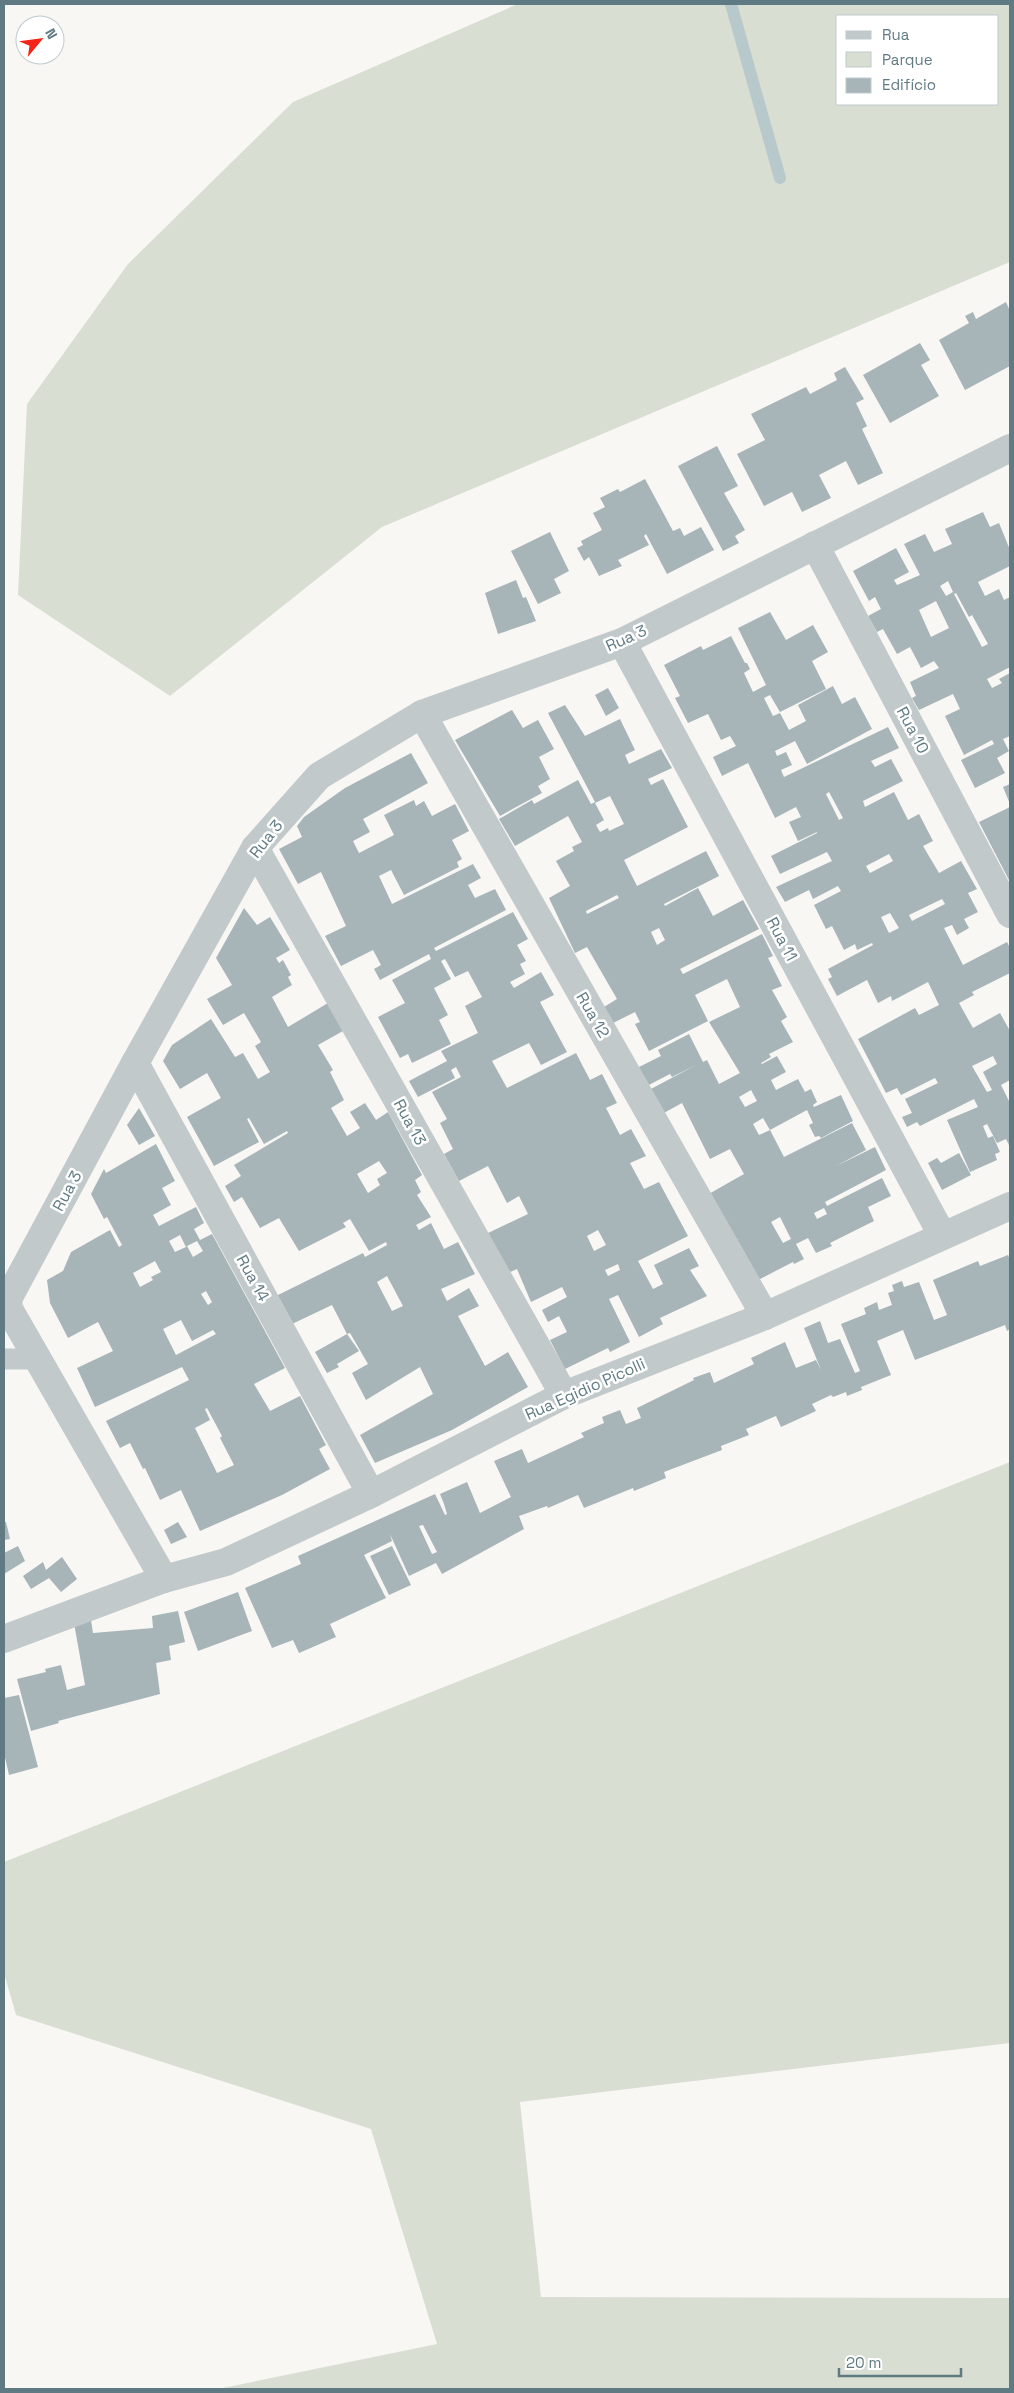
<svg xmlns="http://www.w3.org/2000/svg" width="1014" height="2393" viewBox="0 0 1014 2393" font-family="'Space Grotesk',sans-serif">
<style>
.green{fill:#d9ded3;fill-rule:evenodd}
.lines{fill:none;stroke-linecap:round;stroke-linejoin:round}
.stream{stroke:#b8c9cb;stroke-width:12}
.building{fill:#a7b4b8;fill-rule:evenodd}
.service{stroke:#c2c9cb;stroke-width:21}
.minor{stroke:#c2c9cb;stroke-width:28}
.labels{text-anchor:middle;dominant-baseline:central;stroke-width:5;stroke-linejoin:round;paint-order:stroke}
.street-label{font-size:16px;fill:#607a83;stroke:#fff}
</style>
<rect width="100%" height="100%" fill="#f8f7f4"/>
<g class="green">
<path d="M518 4H1010V262L382 527 170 696 18 595 27 404 128 264 293 102ZM838 16H998V104H838Z"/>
<polygon points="1010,1462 1010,2043 520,2102 541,2297 1010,2298 1010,2389 218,2389 437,2344 371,2129 16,2015 4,1973 4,1862"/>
</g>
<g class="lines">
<polyline class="stream" points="731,4 780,178"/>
</g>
<g class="building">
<polygon points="1006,302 1010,311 1010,366 965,390 939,340 969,323 965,316 973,312 976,319"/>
<polygon points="920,343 930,360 921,365 939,396 890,423 863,375"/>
<polygon points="845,367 864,399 856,403 867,426 862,429 883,473 858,485 846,461 819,475 831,498 802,512 792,492 764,506 737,454 765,440 751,414 806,387 810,394 837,380 834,373"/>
<polygon points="717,446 738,486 724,493 745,530 735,536 739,543 723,551 678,466"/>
<polygon points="645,479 673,531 680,528 684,536 701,527 714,550 667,574 646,534 644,536 649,545 618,560 622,566 599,576 589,557 584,561 577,548 583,545 581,541 602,530 593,513 605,507 600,498 618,489 620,492"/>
<path d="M983 512 990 527 999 523 1010 550V566L978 582 985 596 999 589 1004 600 1010 597V667L987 679 992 688 1002 683 999 679 1010 673V736L1003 739 1009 751 997 758 1005 773 975 788 961 760 994 744 992 740 964 755 945 716 960 709 953 694 919 710 912 698 916 696 910 682 939 668 934 661 921 668 910 647 897 654 883 629 877 632 868 616 881 609 875 597 869 601 853 571 896 548 909 572 894 580 897 585 920 575 904 544 925 534 934 552 952 544 945 529ZM948 581 953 592 946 596 940 586ZM956 593 969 617 972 615 988 644 982 647 954 594ZM936 601 949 628 931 637 919 610Z"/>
<polygon points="550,532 569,571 554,579 561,593 538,604 511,551"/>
<polygon points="516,580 523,598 526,597 536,621 498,634 485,593"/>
<path d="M770 612 786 640 813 625 828 652 812 661 826 689 780 712 770 695 764 698 773 716 780 713 789 730 806 721 798 705 833 686 842 704 855 697 872 729 807 764 795 741 775 751 777 756 786 752 792 765 781 770 784 777 888 727 899 748 871 761 875 767 891 759 903 781 863 801 865 807 894 792 908 820 919 814 933 841 923 846 939 873 961 861 977 889 968 893 978 912 964 919 969 928 957 935 952 925 944 928 963 965 1007 942 1010 948V973L972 992 974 995 959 1003 973 1028 1000 1013 1010 1031V1080L1001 1085 1010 1103V1147L1006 1139 997 1143 987 1124 983 1126 988 1138 993 1136 1000 1152 995 1154 997 1160 970 1172 947 1120 978 1107 974 1099 920 1126 917 1122 907 1127 902 1117 912 1113 905 1099 938 1083 935 1078 901 1095 897 1088 886 1093 858 1039 915 1008 919 1015 939 1005 928 982 892 1001 891 996 878 1003 867 980 837 996 828 979 832 977 828 969 873 945 872 943 857 950 855 944 844 950 832 926 826 929 814 905 841 891 838 886 813 899 809 890 785 902 776 887 832 861 827 852 780 874 771 856 817 833V832L798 841 789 822 801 817 796 807 775 818 748 763 722 776 713 757 736 746 730 736 721 740 708 714 688 723 675 698 680 696 664 665 701 646 703 650 731 636 745 663H747L750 669 744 673 753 692 766 685 738 628ZM829 792 843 818 839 820 826 794ZM889 854 893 861 870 873 866 866ZM942 899 945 904 912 921 909 915ZM890 913 899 928 889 933 881 917ZM993 1056 997 1064 983 1072 992 1090 987 1092 972 1066Z"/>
<polygon points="608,688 619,708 606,716 595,695"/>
<path d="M565 705 585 736 620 719 635 750 625 755 629 764 661 749 672 768 648 779 651 785 663 779 688 827 624 860 637 886 706 851 719 876 664 904 665 906 698 888 713 916 743 900 759 929 680 969 683 974 762 934 773 956 768 958 782 986 772 990 787 1017 781 1021 793 1042 769 1054 771 1057 761 1063 762 1064 777 1056 786 1072 771 1080 776 1090 798 1079 805 1092 811 1089 817 1102 813 1105 814 1107 841 1095 853 1121 821 1138 819 1136 815 1137 809 1125 813 1123 807 1110 770 1130 763 1118 753 1124 759 1135 770 1130 784 1157 852 1123 866 1150 836 1166 875 1147 886 1170 825 1202 827 1206 882 1178 891 1196 868 1207 874 1221 830 1243 832 1246 816 1253 808 1238 796 1244 804 1259 794 1264 793 1262 758 1280 737 1239 732 1241 707 1195 744 1174 730 1149 710 1159 682 1103 662 1114 649 1090 698 1064 672 1077 670 1074 645 1087 635 1069 661 1056 658 1050 689 1034 703 1062 707 1060 719 1084 740 1073 709 1022 740 1007 727 979 695 995 708 1021 649 1051 635 1024 640 1022 635 1012 613 1023 604 1007 617 999 587 947 575 953 549 898 570 886 556 861 574 851 572 847 582 842 568 816 515 846 499 819 532 800 534 804 578 780 591 804 595 802 548 713ZM610 796 624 824 609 831 608 828 600 832 596 825 604 820 595 803ZM617 895 619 898 587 914 586 911ZM659 928 665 940 657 945 651 932ZM751 1090 757 1101 745 1107 739 1097ZM824 1208 827 1214 817 1219 814 1213ZM780 1217 791 1239 783 1243 771 1222Z"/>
<polygon points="512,710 523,728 538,720 554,749 539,757 550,779 538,786 542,793 500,816 455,740"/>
<path d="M411 753 428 783 363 819 370 832 353 841 359 853 394 835 384 815 414 800 416 806 424 801 432 816 455 804 469 831 452 840 462 859 457 862 459 867 404 895 391 870 379 876 392 904 473 864 481 878 468 885 475 898 495 889 506 910 434 948 436 951 513 912 528 939 517 945 526 961 520 964 525 974 510 982 514 988 541 972 554 995 540 1002 567 1052 541 1065 529 1043 492 1061 507 1088 576 1053 590 1080 602 1074 617 1103 606 1108 620 1135 631 1129 646 1156 630 1163 644 1189 659 1182 688 1236 638 1261 653 1289 663 1284 654 1265 689 1248 699 1266 690 1270 707 1296 660 1318 663 1324 639 1337 618 1295 609 1299 630 1342 610 1352 608 1348 565 1369 550 1340 567 1332 559 1316 548 1322 542 1310 567 1297 562 1287 531 1302 517 1269 508 1273 488 1233 528 1214 519 1196 507 1203 488 1166 459 1181 444 1154 453 1149 440 1123 447 1119 432 1092 461 1077 456 1067 451 1070 455 1078 418 1097 409 1081 447 1061 441 1051 478 1033 465 1006 482 997 468 971 455 977 445 959 441 961 451 979 434 988 448 1015 439 1020 451 1044 412 1063 408 1054 400 1058 378 1017 405 1003 392 980 431 959 429 954 380 980 374 969 381 965 373 950 341 966 325 936 346 926 321 872 298 884 279 849 302 837 297 826 304 817 345 788ZM598 1230 606 1245 594 1251 587 1236ZM618 1264 620 1270 608 1276 605 1270Z"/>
<polygon points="1010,784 1010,804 1003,787"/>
<polygon points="1010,807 1009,840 1010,882 979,822"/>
<path d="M244 908 257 925 270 917 290 950 276 958 279 963 283 960 291 975 288 977 292 985 272 997 288 1027 328 1003 343 1031 318 1045 333 1070 330 1072 344 1100 331 1108 347 1136 360 1128 350 1112 365 1103 376 1120 388 1112 422 1175 415 1180 421 1192 417 1195 431 1217 416 1225 419 1230 431 1223 444 1249 458 1242 475 1274 441 1289 447 1301 469 1288 479 1306 458 1316 485 1366 508 1352 528 1387 452 1430 375 1463 360 1435 433 1394 420 1367 366 1400 352 1373 368 1364 350 1333 347 1334 359 1351 337 1364 339 1367 327 1373 315 1352 347 1334 332 1305 292 1324 276 1296 363 1253 365 1257 387 1245 386 1242 369 1251 350 1219 343 1223 346 1227 299 1251 279 1218 260 1228 242 1197 234 1202 225 1186 241 1176 234 1165 288 1133 287 1131 264 1144 249 1118 247 1119 259 1142 214 1166 187 1117 221 1098 207 1073 180 1089 163 1061 172 1045 211 1019 235 1057 243 1053 258 1079 270 1072 255 1046 261 1042 244 1013 223 1025 207 999 232 985 216 958ZM379 1161 387 1173 377 1179 380 1185 368 1193 357 1174ZM387 1276 403 1306 392 1311 377 1282Z"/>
<polygon points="139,1108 155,1136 139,1145 127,1125"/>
<path d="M156 1144 175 1181 162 1188 171 1205 153 1215 159 1226 196 1207 204 1223 194 1229 200 1240 212 1234 285 1368 254 1384 270 1411 300 1396 326 1445 319 1449 330 1469 282 1495 200 1531 181 1490 160 1500 145 1468 143 1469 130 1443 120 1448 106 1421 189 1380 182 1367 95 1407 77 1368 113 1351 98 1322 68 1338 50 1303 47 1280 63 1271 71 1252 110 1230 119 1247 122 1245 107 1217 104 1219 91 1194 104 1169 106 1173ZM180 1235 186 1247 175 1252 169 1241ZM197 1241 203 1251 193 1257 187 1246ZM155 1261 161 1272 151 1277 153 1280 140 1287 133 1273ZM206 1291 212 1302 208 1305 201 1294ZM181 1320 192 1341 213 1330 216 1334 176 1355 163 1329ZM207 1408 222 1436 220 1438 234 1465 217 1473 195 1428 210 1420 205 1409Z"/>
<polygon points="959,1153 971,1175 942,1190 928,1163 937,1158 941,1163"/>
<path d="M1008 1255 1010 1259V1329L1007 1331 1005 1325 915 1360 903 1330 877 1341 891 1375 861 1387 862 1390 847 1396 846 1392 833 1397 831 1395 812 1404 816 1411 781 1427 776 1416 746 1429 749 1435 721 1446 722 1450 664 1472 666 1478 634 1491 633 1488 584 1508 578 1495 548 1508 547 1506 519 1516 524 1529 442 1574 436 1563 409 1576 390 1534 392 1541 364 1555 386 1598 330 1624 336 1637 299 1653 293 1640 272 1648 245 1588 301 1564 298 1556 435 1494 445 1515 447 1514 444 1504 440 1494 467 1482 480 1513 511 1497 494 1461 522 1449 528 1463 584 1437 581 1433 604 1423 602 1417 620 1410 626 1424 641 1418 637 1408 694 1380 693 1378 710 1372 714 1383 754 1364 751 1358 785 1342 796 1368 816 1360 821 1370 804 1328 820 1321 828 1343 840 1339 855 1373 860 1371 841 1324 866 1314 864 1308 877 1302 879 1310 892 1305 888 1293 894 1291 892 1285 902 1281 904 1287 919 1282 934 1320 947 1315 933 1280 978 1261 980 1266ZM423 1525 437 1552 432 1554 419 1526Z"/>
<polygon points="4,1522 6,1522 10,1539 4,1540"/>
<polygon points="178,1522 187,1537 171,1544 164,1530"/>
<polygon points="18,1546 25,1561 4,1574 4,1553"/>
<polygon points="392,1546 411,1585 389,1595 370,1556"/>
<polygon points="62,1557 77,1579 61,1592 49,1578 31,1589 23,1576 43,1562 46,1570"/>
<polygon points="238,1592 252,1631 198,1651 184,1612"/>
<polygon points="178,1611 185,1642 169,1646 171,1660 156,1663 160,1694 58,1721 59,1723 31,1731 17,1679 46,1672 45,1669 61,1665 67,1690 85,1685 74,1623 91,1620 93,1633 153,1628 152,1616"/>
<polygon points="19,1695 38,1767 9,1775 4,1753 4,1698"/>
</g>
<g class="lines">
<polyline class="service" points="4,1359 39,1359"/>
<g class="minor">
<polyline points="815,545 1010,914"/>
<polyline points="622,642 942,1235"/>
<polyline points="422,714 765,1316"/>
<polyline points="255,848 564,1395"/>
<polyline points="135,1063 371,1494"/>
<polyline points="164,1579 9,1309 8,1299 135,1063 255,848 319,776 422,714 622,642 1010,448"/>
<polyline points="4,1639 164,1579 226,1562 371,1494 564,1395 765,1316 1010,1206"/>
</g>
</g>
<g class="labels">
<g class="street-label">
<text transform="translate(626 638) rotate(-24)">Rua 3</text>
<text transform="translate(913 730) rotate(62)">Rua 10</text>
<text transform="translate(266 839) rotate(-52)">Rua 3</text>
<text transform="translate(782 939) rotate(62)">Rua 11</text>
<text transform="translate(593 1015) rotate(60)">Rua 12</text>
<text transform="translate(410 1122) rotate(61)">Rua 13</text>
<text transform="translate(67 1191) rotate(-62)">Rua 3</text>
<text transform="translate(253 1278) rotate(61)">Rua 14</text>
<text transform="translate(585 1389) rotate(-24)">Rua Egidio Picolli</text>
</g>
</g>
<rect width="1014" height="2393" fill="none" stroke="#607a83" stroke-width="10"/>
<rect x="836" y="15" width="162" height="90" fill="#ffffff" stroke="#bfcacd"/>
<rect x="846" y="31" width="25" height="8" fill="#c2c9cb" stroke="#bfcacd"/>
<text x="882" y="40" font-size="15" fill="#607a83">Rua</text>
<rect x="846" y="52" width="25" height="15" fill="#d9ded3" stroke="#bfcacd"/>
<text x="882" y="65" font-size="15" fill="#607a83">Parque</text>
<rect x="846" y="78" width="25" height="15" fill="#a7b4b8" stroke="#bfcacd"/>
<text x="882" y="90" font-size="15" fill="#607a83">Edifício</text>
<g transform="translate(40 40) rotate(61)"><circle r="24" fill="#ffffff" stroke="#bfcacd"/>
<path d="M0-4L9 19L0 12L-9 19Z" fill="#f42419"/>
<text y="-8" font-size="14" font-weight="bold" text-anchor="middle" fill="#607a83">N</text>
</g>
<path d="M839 2368v8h122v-8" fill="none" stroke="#607a83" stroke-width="2.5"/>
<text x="846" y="2368" font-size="15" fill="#607a83" stroke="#ffffff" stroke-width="4" paint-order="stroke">20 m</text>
</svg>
